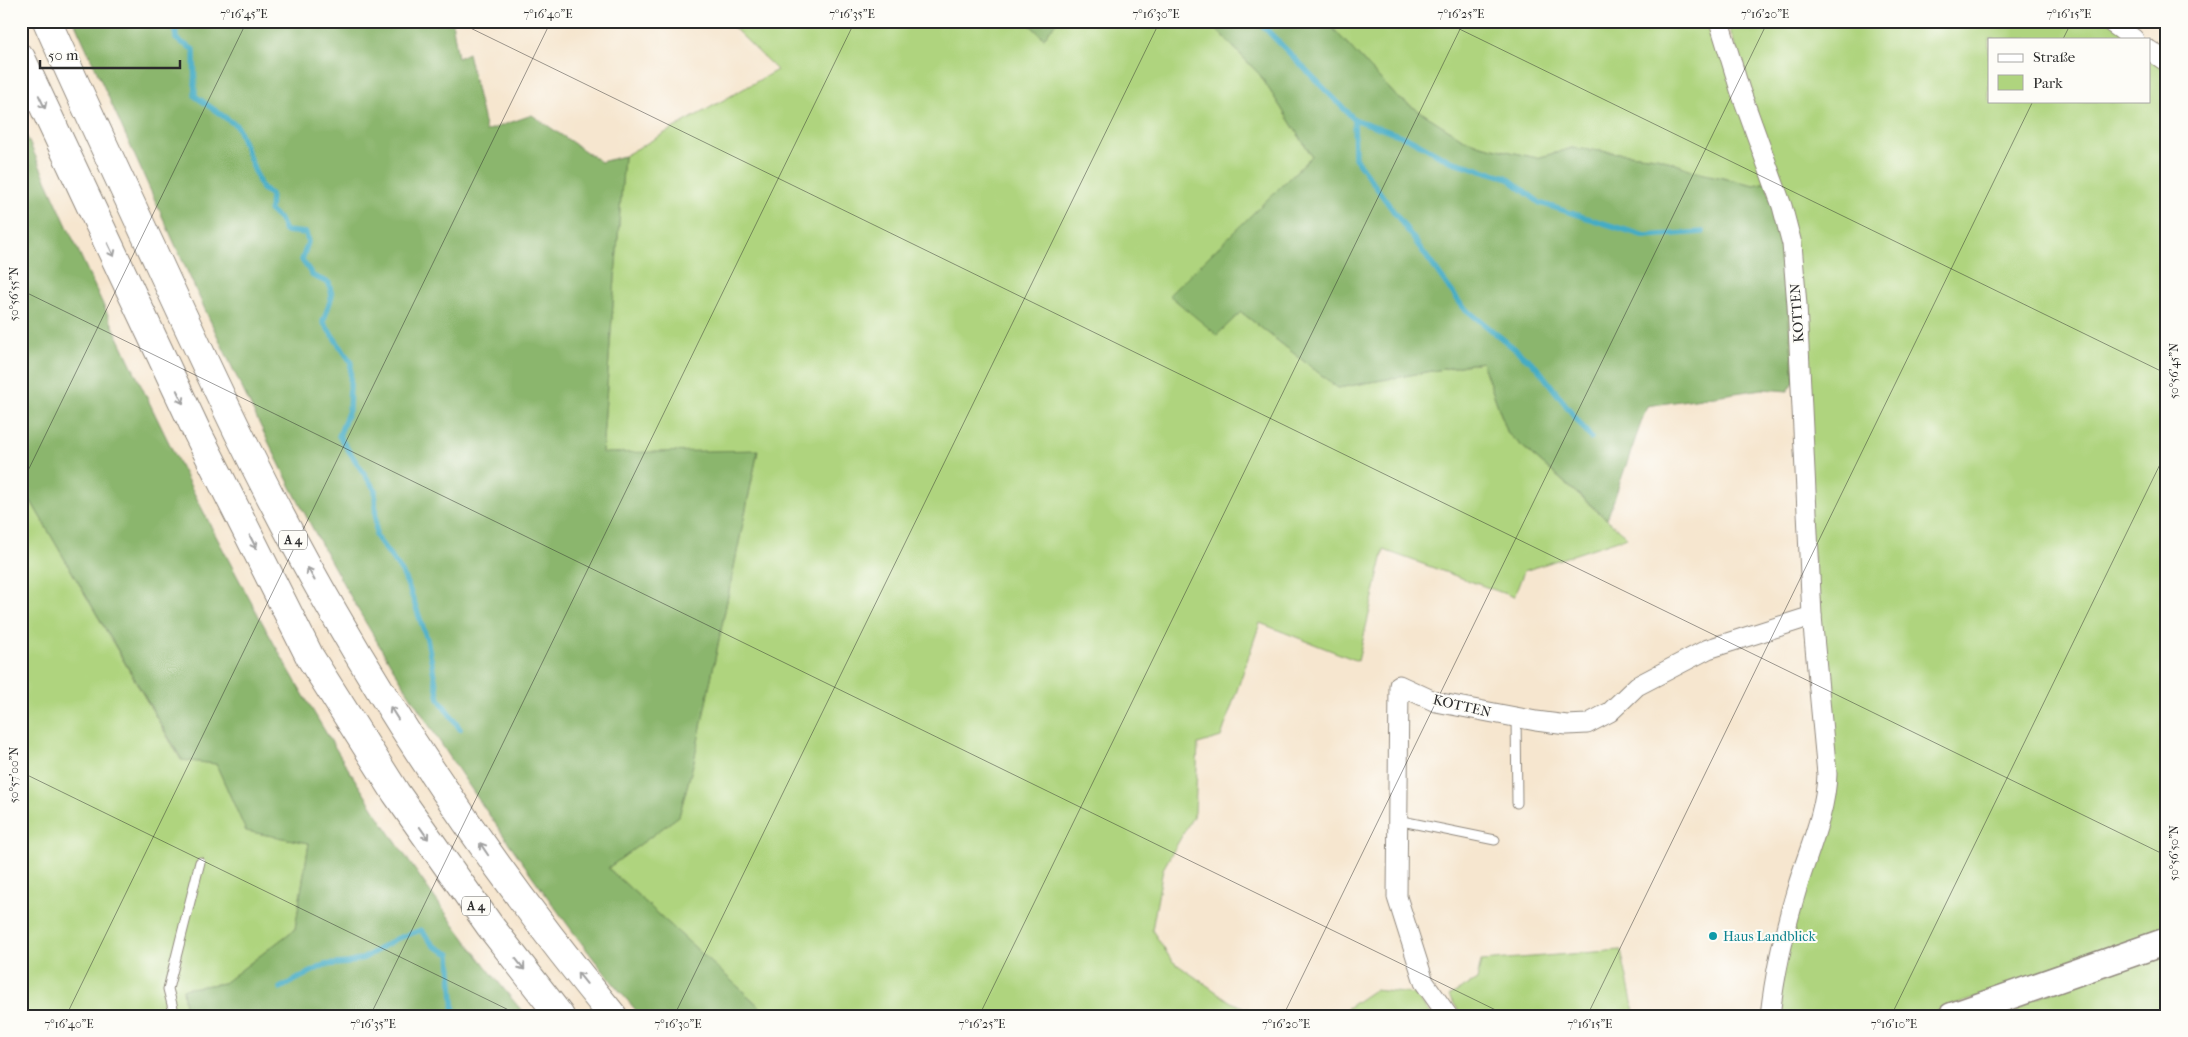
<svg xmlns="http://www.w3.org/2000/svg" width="2188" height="1037" viewBox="0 0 2188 1037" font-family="'IM FELL French Canon',serif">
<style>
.green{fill:#afd47e;stroke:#6d8054}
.forest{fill:#8bb66d;stroke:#5b704c}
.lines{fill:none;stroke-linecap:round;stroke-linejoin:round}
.stream{stroke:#45acc5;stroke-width:5.5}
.lane-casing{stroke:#90887d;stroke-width:11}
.street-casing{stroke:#90887d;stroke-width:21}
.secondary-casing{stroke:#90887d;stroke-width:29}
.highway-casing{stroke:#90887d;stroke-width:30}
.lane{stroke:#fff;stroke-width:9}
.street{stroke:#fff;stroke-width:19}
.secondary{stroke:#fff;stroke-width:26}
.highway{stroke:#fff;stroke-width:28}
.oneway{stroke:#a0a0a0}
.ticks{fill:none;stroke:#2b2b2b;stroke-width:1;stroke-opacity:0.45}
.culture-dot{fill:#0f9aa8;stroke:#fdfcf7;stroke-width:2}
.labels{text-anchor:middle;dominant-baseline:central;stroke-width:4;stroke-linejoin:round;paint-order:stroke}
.shield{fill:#fdfcf7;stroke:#6a6a68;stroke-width:1}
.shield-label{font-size:12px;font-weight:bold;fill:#2b2b2b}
.street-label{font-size:14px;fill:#2b2b2b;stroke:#fdfcf7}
.culture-label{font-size:14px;fill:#0d838f;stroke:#fdfcf7;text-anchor:start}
.neatline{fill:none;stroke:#2b2b2b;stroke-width:2}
.ticks-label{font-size:12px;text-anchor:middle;fill:#2b2b2b}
</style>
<rect width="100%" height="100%" fill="#fdfcf7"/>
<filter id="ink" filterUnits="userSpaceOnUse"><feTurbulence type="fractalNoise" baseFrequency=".02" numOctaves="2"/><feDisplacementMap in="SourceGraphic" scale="10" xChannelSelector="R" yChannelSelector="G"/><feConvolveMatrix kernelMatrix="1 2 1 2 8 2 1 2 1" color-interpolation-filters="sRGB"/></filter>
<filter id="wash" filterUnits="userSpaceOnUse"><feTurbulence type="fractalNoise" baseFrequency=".0096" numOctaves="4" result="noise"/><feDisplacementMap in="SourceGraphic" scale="20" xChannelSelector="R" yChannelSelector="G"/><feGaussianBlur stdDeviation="1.12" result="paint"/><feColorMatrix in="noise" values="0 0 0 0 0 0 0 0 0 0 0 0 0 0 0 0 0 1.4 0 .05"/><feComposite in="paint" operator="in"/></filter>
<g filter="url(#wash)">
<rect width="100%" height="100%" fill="#f6e6cf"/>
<g class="green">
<polygon points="727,21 1026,21 1044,38 1057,21 1208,21 1260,75 1312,156 1170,295 1241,312 1338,388 1482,362 1508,434 1627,537 1524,571 1514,597 1384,550 1358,661 1260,623 1221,737 1198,744 1195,813 1163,869 1152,930 1172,961 1231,1002 1265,1016 770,1016 608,868 679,816 694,761 758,451 602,454 624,156 777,70"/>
<polygon points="1326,21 1712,21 1766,182 1754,185 1700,173 1657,157 1572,148 1537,158 1480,145 1462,138 1397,97"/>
<polygon points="1727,21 2109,21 2134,39 1989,39 1989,101 2149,101 2149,50 2167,62 2167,931 1924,1016 1778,1016 1783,973 1796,919 1835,794 1828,700 1772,161"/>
<polygon points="21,484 181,760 216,764 246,831 309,843 295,929 224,983 183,989 186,1016 21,1016"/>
<polygon points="1621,950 1635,1016 1462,1016 1449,996 1477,980 1481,961"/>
<polygon points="2167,952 2167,1016 1983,1016"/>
<polygon points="1374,990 1414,994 1432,1016 1317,1016 1337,1015"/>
</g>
<g class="forest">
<path d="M74 21H452L458 58 468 53 486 131 532 115 601 162 624 156 602 453 758 450 694 761 679 816 608 868 770 1016H641C594 963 552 904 511 846 430 732 355 612 291 487 213 334 145 177 74 21Z"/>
<polygon points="1026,21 1057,21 1044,38"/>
<polygon points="1209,21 1326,21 1397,97 1462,138 1480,145 1537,158 1572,148 1657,157 1700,173 1754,185 1766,182 1782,239 1794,382 1788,391 1762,389 1647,406 1607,519 1508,434 1482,362 1338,388 1241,312 1217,335 1169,295 1312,156 1260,75"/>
<path d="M21 124C161 436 306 752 526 1016H186L183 989 224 983 295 929 309 843 246 831 216 764 182 760 21 484Z"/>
</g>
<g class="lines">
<g class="stream">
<polyline points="175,21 176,39 194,50 195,96 237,126 262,189 271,194 270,211 280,220 285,231 306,233 308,242 302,260 313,276 329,283 332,296 323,322 351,362 349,410 339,436 375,490 376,536 402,572 411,593 427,639 439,699 460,729"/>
<polyline points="1258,21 1354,119 1355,158 1463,307 1536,366 1591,438"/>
<polyline points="1354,119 1410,139 1450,161 1506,177 1540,203 1590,219 1645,236 1703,232"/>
<polyline points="280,988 324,965 348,963 364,958 396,939 421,930 434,946 450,954 454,1016"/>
</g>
</g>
</g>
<g filter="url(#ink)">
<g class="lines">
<g class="lane-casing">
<g id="lane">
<polyline points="1516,717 1517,803"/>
<polyline points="1397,820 1495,840"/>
<polyline points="175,1016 168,989 200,862"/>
</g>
</g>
<g class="street-casing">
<g id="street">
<path d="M1719 21 1740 90 1782 206 1792 244 1797 305 1812 616 1827 774C1826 812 1809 849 1798 885 1785 928 1775 971 1770 1016"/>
<polyline points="2109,21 2134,39"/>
<polyline points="2149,50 2167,62"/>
<polyline points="1448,1016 1424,982 1397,897 1399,685 1436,702 1536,721 1567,725 1587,724 1610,712 1637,686 1708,649 1812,616"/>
</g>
</g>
<g class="secondary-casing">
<polyline id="secondary" points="1952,1016 2167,941"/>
</g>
<g class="highway-casing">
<g id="highway">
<path d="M47 21C83 102 121 182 158 262 213 381 268 500 334 613 416 756 509 889 613 1016"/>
<polyline points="21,58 197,432 310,657 396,793 490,926 560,1016"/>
</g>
</g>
<use href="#lane" class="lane"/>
<use href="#street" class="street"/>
<use href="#secondary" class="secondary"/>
<use href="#highway" class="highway"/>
</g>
<defs><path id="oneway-shaft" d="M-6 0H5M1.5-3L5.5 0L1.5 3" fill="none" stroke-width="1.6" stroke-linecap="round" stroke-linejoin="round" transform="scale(1.25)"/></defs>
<g class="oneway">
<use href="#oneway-shaft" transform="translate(42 102) rotate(65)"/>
<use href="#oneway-shaft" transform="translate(111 250) rotate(65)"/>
<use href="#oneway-shaft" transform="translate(180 397) rotate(65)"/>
<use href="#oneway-shaft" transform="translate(253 542) rotate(63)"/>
<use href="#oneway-shaft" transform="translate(311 574) rotate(-119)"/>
<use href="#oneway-shaft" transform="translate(394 713) rotate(-122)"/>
<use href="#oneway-shaft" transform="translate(424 833) rotate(55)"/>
<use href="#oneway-shaft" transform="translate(484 849) rotate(-124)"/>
<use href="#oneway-shaft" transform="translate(520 964) rotate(52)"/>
<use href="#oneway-shaft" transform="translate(582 978) rotate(-129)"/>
</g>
</g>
<path class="ticks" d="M456 21 2167 856M1443 21 2167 374M2063 39 2072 21M21 290 1508 1016M21 485 247 21M21 772 521 1016M66 1016 551 21M370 1016 855 21M674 1016 1160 21M979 1016 1464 21M1283 1016 1768 21M1587 1016 2033 101M1891 1016 2167 450"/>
<circle class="culture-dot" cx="1713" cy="936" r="5"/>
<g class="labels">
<g class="shield">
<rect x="279" y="530.5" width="28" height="19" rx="4"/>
<rect x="462" y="896.5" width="28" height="19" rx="4"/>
</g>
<g class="shield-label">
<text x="293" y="540">A 4</text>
<text x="476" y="906">A 4</text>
</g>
<g class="street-label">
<text transform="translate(1797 313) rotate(-94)">KOTTEN</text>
<text transform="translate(1462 706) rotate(13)">KOTTEN</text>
</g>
<g class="culture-label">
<text x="1723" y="936">Haus Landblick</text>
</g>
</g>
<rect width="2188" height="1037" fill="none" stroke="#fdfcf7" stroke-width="55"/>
<rect x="1988" y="38" width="162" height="65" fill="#fdfcf7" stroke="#a9a8a5"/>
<rect x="1998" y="54" width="25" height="8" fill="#ffffff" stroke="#a9a8a5"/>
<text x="2033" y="62" font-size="15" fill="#2b2b2b">Straße</text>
<rect x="1998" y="75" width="25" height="15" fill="#afd47e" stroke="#a9a8a5"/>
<text x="2033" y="88" font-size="15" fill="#2b2b2b">Park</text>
<path d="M40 60v8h140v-8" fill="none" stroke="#2b2b2b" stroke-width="2.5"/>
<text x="48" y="60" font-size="15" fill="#2b2b2b" stroke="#fdfcf7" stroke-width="4" paint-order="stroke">50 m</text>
<rect x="28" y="28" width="2132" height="982" class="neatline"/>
<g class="ticks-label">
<text x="244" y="18">7°16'45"E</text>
<text x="548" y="18">7°16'40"E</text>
<text x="852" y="18">7°16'35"E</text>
<text x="1156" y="18">7°16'30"E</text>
<text x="1461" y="18">7°16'25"E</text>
<text x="1765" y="18">7°16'20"E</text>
<text x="2069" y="18">7°16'15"E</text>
<text transform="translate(14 294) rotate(-90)" y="4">50°56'55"N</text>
<text transform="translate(2174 371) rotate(-90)" y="4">50°56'45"N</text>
<text transform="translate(14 775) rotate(-90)" y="4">50°57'00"N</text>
<text transform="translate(2174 853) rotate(-90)" y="4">50°56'50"N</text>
<text x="69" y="1028">7°16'40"E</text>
<text x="373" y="1028">7°16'35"E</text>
<text x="678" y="1028">7°16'30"E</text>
<text x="982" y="1028">7°16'25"E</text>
<text x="1286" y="1028">7°16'20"E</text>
<text x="1590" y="1028">7°16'15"E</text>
<text x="1894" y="1028">7°16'10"E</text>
</g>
</svg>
